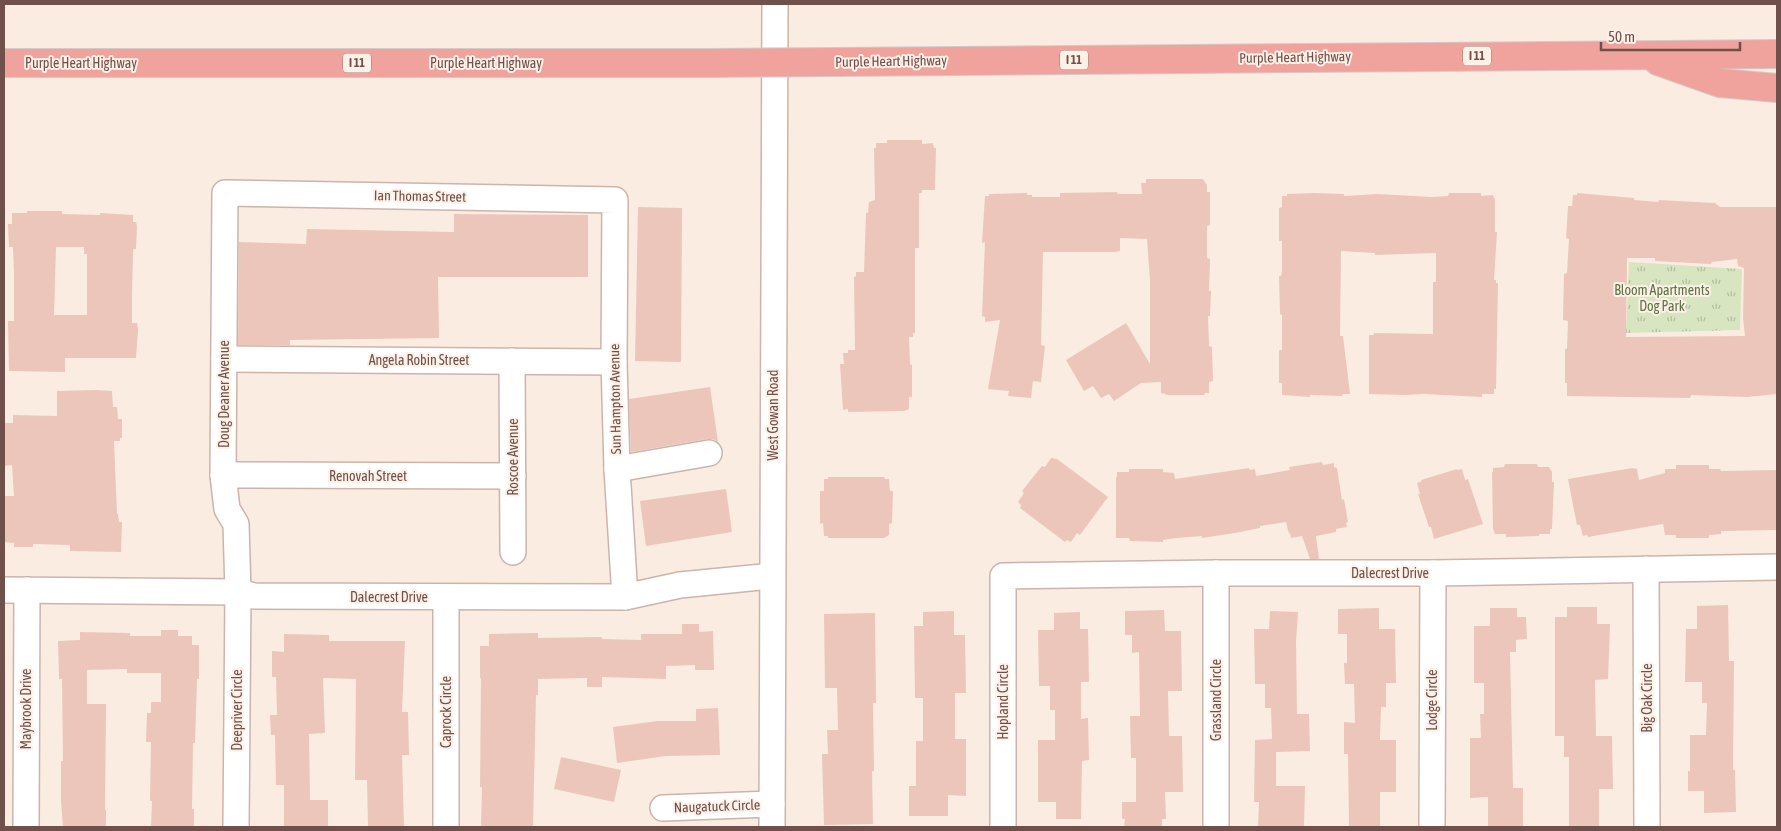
<svg xmlns="http://www.w3.org/2000/svg" width="1781" height="831" viewBox="0 0 1781 831" font-family="'Asap Condensed',sans-serif">
<style>
.grass{fill:url(#grass-tufts)}
.building{fill:#edc6bb;fill-rule:evenodd}
.lines{fill:none;stroke-linecap:round;stroke-linejoin:round}
.minor-casing{stroke:#ccb4ac;stroke-width:28}
.highway-casing{stroke:#d4cac9;stroke-width:30}
.minor{stroke:#fff;stroke-width:25}
.highway{stroke:#f0a29c;stroke-width:28}
.highway-bridge-casing{stroke:#d4cac9;stroke-width:30;stroke-linecap:butt}
.highway-bridge{stroke:#f0a29c;stroke-width:28}
.labels{text-anchor:middle;dominant-baseline:central;stroke-width:4;stroke-linejoin:round;paint-order:stroke}
.shield{fill:#fdf0e7;stroke:#9a8079;stroke-width:1}
.shield-label{font-size:12px;font-weight:bold;fill:#6f504a}
.street-label{font-size:14px;fill:#6f504a;stroke:#fdf0e7}
.park-label{font-size:14px;fill:#5b7443;stroke:#fdf0e7}
</style>
<defs>
<pattern id="grass-tufts" width="24" height="20" patternUnits="userSpaceOnUse" patternTransform="scale(1.25)"><rect width="24" height="20" fill="#d7e6c1"/><path d="M3 7l-1-3M5 7V3M7 7l1-3M15 17l-1-3M17 17v-4M19 17l1-3" fill="none" stroke="#b3bd9f"/></pattern>
</defs>
<rect width="100%" height="100%" fill="#faece1"/>
<polygon class="grass" points="1629,262 1742,269 1740,330 1626,333"/>
<g class="building">
<polygon points="887,140 922,140 922,144 933,143 934,148 936,148 935,190 922,190 922,193 919,193 919,248 915,248 915,333 913,333 913,337 909,337 910,364 912,365 912,397 909,397 909,409 904,411 848,412 848,409 843,410 840,364 844,364 843,353 848,353 848,350 855,350 854,277 856,276 856,272 864,272 866,213 868,213 869,202 875,200 874,148 876,148 876,143 887,143"/>
<polygon points="1146,179 1203,179 1207,185 1207,192 1210,192 1210,225 1207,226 1207,258 1210,259 1209,291 1211,291 1210,316 1208,316 1209,346 1212,347 1213,381 1209,382 1209,393 1205,393 1204,395 1166,395 1166,394 1161,393 1161,382 1141,383 1114,401 1109,394 1101,398 1093,386 1084,391 1066,360 1126,323 1150,364 1150,280 1147,239 1120,238 1120,251 1115,252 1043,252 1041,345 1045,346 1041,382 1033,381 1031,398 1008,396 1009,391 988,389 1000,320 985,322 985,317 982,316 985,242 982,243 985,196 989,196 989,194 1027,193 1027,195 1032,195 1032,197 1060,197 1060,193 1117,192 1118,194 1142,194 1141,183 1146,183"/>
<polygon points="1314,193 1344,194 1344,196 1378,194 1432,197 1448,196 1449,193 1481,193 1481,196 1493,195 1495,200 1495,232 1497,232 1494,280 1496,280 1496,283 1498,283 1496,389 1494,389 1494,394 1482,394 1482,397 1424,394 1405,395 1369,394 1369,335 1374,335 1374,333 1433,334 1433,282 1436,282 1436,253 1375,255 1375,253 1341,251 1340,336 1343,336 1350,394 1343,394 1342,396 1310,395 1310,397 1282,395 1282,383 1279,383 1279,350 1282,350 1282,315 1280,314 1279,276 1281,276 1282,271 1282,241 1279,241 1279,208 1282,207 1282,196 1287,196 1287,194"/>
<path d="M1577 193 1634 198V200L1658 202 1659 200 1715 203 1720 207H1777V394L1747 397 1691 395 1690 398 1567 396V383H1565V349H1567L1568 321 1563 320 1564 274 1567 273 1569 239 1566 238 1568 206H1572L1573 195H1577ZM1627 258H1655V261L1711 264 1712 262 1737 259 1738 266 1744 268 1743 319 1745 336 1626 337Z"/>
<polygon points="638,207 682,208 681,362 635,361"/>
<path d="M27 211H62V214L100 215V213L133 215V222H136L137 226 136 249H133L132 297V323H137L138 330 136 358H65V372L9 371 8 321H14V273L13 247H9L8 224H12V213H27ZM56 247H84V254H87V315H54Z"/>
<polygon points="454,214 588,215 588,277 438,277 439,338 290,340 290,345 238,345 239,242 306,244 307,229 454,232"/>
<polygon points="710,387 718,442 713,439 707,439 631,452 629,399"/>
<polygon points="95,390 112,391 113,407 117,407 118,419 122,419 122,438 120,438 120,441 114,441 117,514 118,514 119,522 122,522 121,552 70,551 70,545 33,544 33,547 14,547 14,543 4,542 4,496 14,496 12,465 4,466 4,423 13,423 13,415 57,416 57,391"/>
<polygon points="1051,458 1057,459 1108,497 1080,535 1077,533 1071,542 1067,540 1065,542 1020,508 1021,505 1018,502 1024,493 1022,491 1042,466 1045,467"/>
<polygon points="1322,462 1323,465 1334,463 1334,467 1337,468 1342,500 1344,499 1348,522 1346,523 1347,527 1336,529 1336,532 1316,536 1319,559 1310,559 1302,536 1291,538 1290,533 1289,534 1286,522 1260,526 1260,528 1235,533 1202,538 1202,536 1176,538 1163,540 1163,542 1130,541 1129,538 1116,538 1116,477 1117,477 1117,472 1129,472 1129,469 1163,469 1163,472 1174,473 1175,479 1249,468 1250,470 1255,469 1256,476 1290,470 1289,467"/>
<polygon points="1505,464 1537,464 1538,467 1549,467 1552,472 1552,482 1554,482 1552,529 1550,529 1550,534 1539,534 1539,536 1506,537 1506,534 1495,534 1493,529 1492,472 1493,472 1493,468 1504,467"/>
<polygon points="1676,465 1709,465 1709,469 1720,469 1721,471 1777,470 1777,530 1721,531 1721,534 1709,535 1709,538 1676,538 1676,535 1665,535 1663,524 1588,537 1587,535 1583,536 1580,525 1577,525 1568,479 1632,468 1637,469 1639,480 1665,473 1665,469 1676,469"/>
<polygon points="1457,469 1457,470 1462,469 1465,480 1468,479 1483,524 1434,539 1431,527 1429,527 1418,494 1420,494 1417,483 1422,481 1421,480"/>
<polygon points="828,477 884,477 885,479 889,479 890,491 893,491 892,523 889,524 889,535 884,538 828,538 828,536 824,536 823,523 820,524 820,491 824,491 824,479 828,479"/>
<polygon points="726,489 732,532 646,546 640,501"/>
<polygon points="1728,605 1729,661 1734,661 1733,770 1735,770 1736,812 1704,813 1704,791 1688,791 1688,771 1690,771 1690,735 1706,735 1707,703 1702,703 1702,682 1685,682 1686,629 1697,629 1697,606"/>
<polygon points="1567,607 1597,607 1597,624 1610,624 1608,679 1595,680 1596,736 1612,736 1613,789 1599,789 1599,827 1569,827 1569,757 1564,757 1564,736 1555,736 1555,617 1567,617"/>
<polygon points="1379,608 1379,629 1395,629 1396,683 1386,683 1386,707 1381,707 1380,740 1396,740 1396,792 1380,792 1380,827 1349,827 1348,754 1344,754 1344,722 1355,723 1354,684 1345,684 1344,663 1347,663 1347,634 1338,634 1338,609"/>
<polygon points="1490,608 1517,608 1517,617 1526,617 1527,639 1516,640 1516,652 1510,652 1513,788 1523,788 1523,827 1488,827 1488,797 1470,798 1470,738 1481,738 1480,714 1484,714 1484,683 1474,683 1474,626 1490,626"/>
<polygon points="1164,610 1165,631 1181,631 1182,691 1168,691 1169,736 1182,736 1183,792 1165,792 1166,819 1162,819 1162,827 1124,827 1125,819 1122,819 1122,802 1136,802 1136,758 1131,758 1130,716 1140,716 1139,652 1132,653 1132,635 1125,635 1125,611"/>
<polygon points="954,611 954,635 965,635 966,693 955,693 955,739 966,739 966,796 948,795 948,816 909,816 909,786 916,786 916,741 923,741 923,698 915,698 914,626 923,626 923,612"/>
<polygon points="1270,611 1298,612 1296,642 1297,714 1309,714 1310,751 1276,752 1276,786 1305,786 1304,827 1258,827 1259,802 1254,802 1255,740 1272,739 1271,708 1265,708 1265,684 1255,684 1254,629 1269,629"/>
<polygon points="1080,612 1080,629 1088,629 1089,682 1081,682 1081,719 1088,718 1089,760 1082,761 1081,819 1056,819 1056,802 1038,802 1038,740 1055,740 1055,710 1050,710 1050,686 1039,686 1038,630 1054,630 1054,613"/>
<polygon points="875,613 876,703 873,703 874,771 872,771 873,824 824,825 822,754 828,754 827,730 838,730 837,688 825,688 824,614"/>
<polygon points="682,624 699,624 699,632 713,631 714,670 695,670 695,665 666,666 666,679 602,677 602,687 587,687 587,678 538,679 538,695 536,695 533,827 481,827 482,787 480,787 481,678 480,678 480,646 489,646 489,634 538,633 538,638 602,637 602,639 641,640 641,634 682,634"/>
<polygon points="161,630 178,630 178,636 192,636 192,645 199,645 199,679 197,679 195,743 193,743 192,809 194,809 194,827 151,827 152,801 150,801 151,742 146,742 147,713 151,713 151,702 161,702 161,673 127,673 127,669 87,670 87,704 106,704 105,810 106,810 106,827 63,827 61,801 61,761 63,761 62,679 59,679 58,641 80,640 80,632 130,633 130,636 161,636"/>
<polygon points="284,634 329,635 329,641 405,641 402,712 408,712 409,755 402,755 404,827 368,827 367,780 355,780 356,679 323,678 325,733 309,734 310,800 328,800 328,827 284,827 284,785 276,785 275,735 271,735 270,715 277,715 276,677 272,677 272,651 284,652"/>
<polygon points="718,708 720,755 666,756 617,763 613,727 658,721 696,721 696,709"/>
<polygon points="561,757 621,770 614,802 554,789"/>
</g>
<g class="lines">
<g class="minor-casing">
<g id="minor">
<polyline points="224,359 614,362"/>
<polyline points="512,361 513,552"/>
<polyline points="617,469 709,453"/>
<polyline points="223,475 513,476"/>
<polyline points="1646,569 1647,827"/>
<polyline points="1216,573 1216,827"/>
<polyline points="4,590 238,592 254,596 625,597 680,585 772,576"/>
<polyline points="446,598 446,827"/>
<polyline points="663,808 772,804"/>
<polyline points="26,827 27,590"/>
<polyline points="236,827 238,592 236,524 227,509 223,475 225,193 615,200 614,362 617,469 625,597"/>
<polyline points="772,827 775,4"/>
<polyline points="1003,827 1003,576 1216,573 1433,573 1777,567"/>
<polyline points="1432,827 1433,573"/>
</g>
</g>
<g class="highway-casing">
<g id="highway">
<polyline points="1658,61 1720,83 1777,88"/>
<polyline points="835,62 1777,54"/>
<polyline points="4,63 711,63"/>
</g>
</g>
<use href="#minor" class="minor"/>
<use href="#highway" class="highway"/>
<g class="highway-bridge-casing">
<polyline id="highway-bridge" points="711,63 835,62"/>
</g>
<use href="#highway-bridge" class="highway-bridge"/>
</g>
<g class="labels">
<g class="shield">
<rect x="1463" y="46.5" width="28" height="19" rx="4"/>
<rect x="1060" y="50.5" width="28" height="19" rx="4"/>
<rect x="343" y="53.5" width="28" height="19" rx="4"/>
</g>
<g class="shield-label">
<text x="1477" y="56">I 11</text>
<text x="1074" y="60">I 11</text>
<text x="357" y="63">I 11</text>
</g>
<g class="street-label">
<text transform="translate(1295 57) rotate(-1)">Purple Heart Highway</text>
<text transform="translate(891 61) rotate(-1)">Purple Heart Highway</text>
<text x="81" y="63">Purple Heart Highway</text>
<text x="486" y="63">Purple Heart Highway</text>
<text transform="translate(420 196) rotate(1)">Ian Thomas Street</text>
<text x="419" y="360">Angela Robin Street</text>
<text transform="translate(224 394) rotate(-90)">Doug Deaner Avenue</text>
<text transform="translate(615 399) rotate(-91)">Sun Hampton Avenue</text>
<text transform="translate(773 415) rotate(-90)">West Gowan Road</text>
<text transform="translate(513 457) rotate(-90)">Roscoe Avenue</text>
<text x="368" y="476">Renovah Street</text>
<text x="1390" y="573">Dalecrest Drive</text>
<text x="389" y="597">Dalecrest Drive</text>
<text transform="translate(1647 698) rotate(-90)">Big Oak Circle</text>
<text transform="translate(1216 700) rotate(-90)">Grassland Circle</text>
<text transform="translate(1432 700) rotate(-90)">Lodge Circle</text>
<text transform="translate(1003 702) rotate(-90)">Hopland Circle</text>
<text transform="translate(26 709) rotate(-90)">Maybrook Drive</text>
<text transform="translate(237 710) rotate(-90)">Deepriver Circle</text>
<text transform="translate(446 712) rotate(-90)">Caprock Circle</text>
<text transform="translate(717 806) rotate(-2)">Naugatuck Circle</text>
</g>
<g class="park-label">
<text x="1662" y="290">Bloom Apartments<tspan x="1662" dy="16">Dog Park</tspan></text>
</g>
</g>
<rect width="1781" height="831" fill="none" stroke="#6f504a" stroke-width="10"/>
<path d="M1601 42v8h139v-8" fill="none" stroke="#6f504a" stroke-width="2.5"/>
<text x="1608" y="42" font-size="15" fill="#6f504a" stroke="#fdf0e7" stroke-width="4" paint-order="stroke">50 m</text>
</svg>
